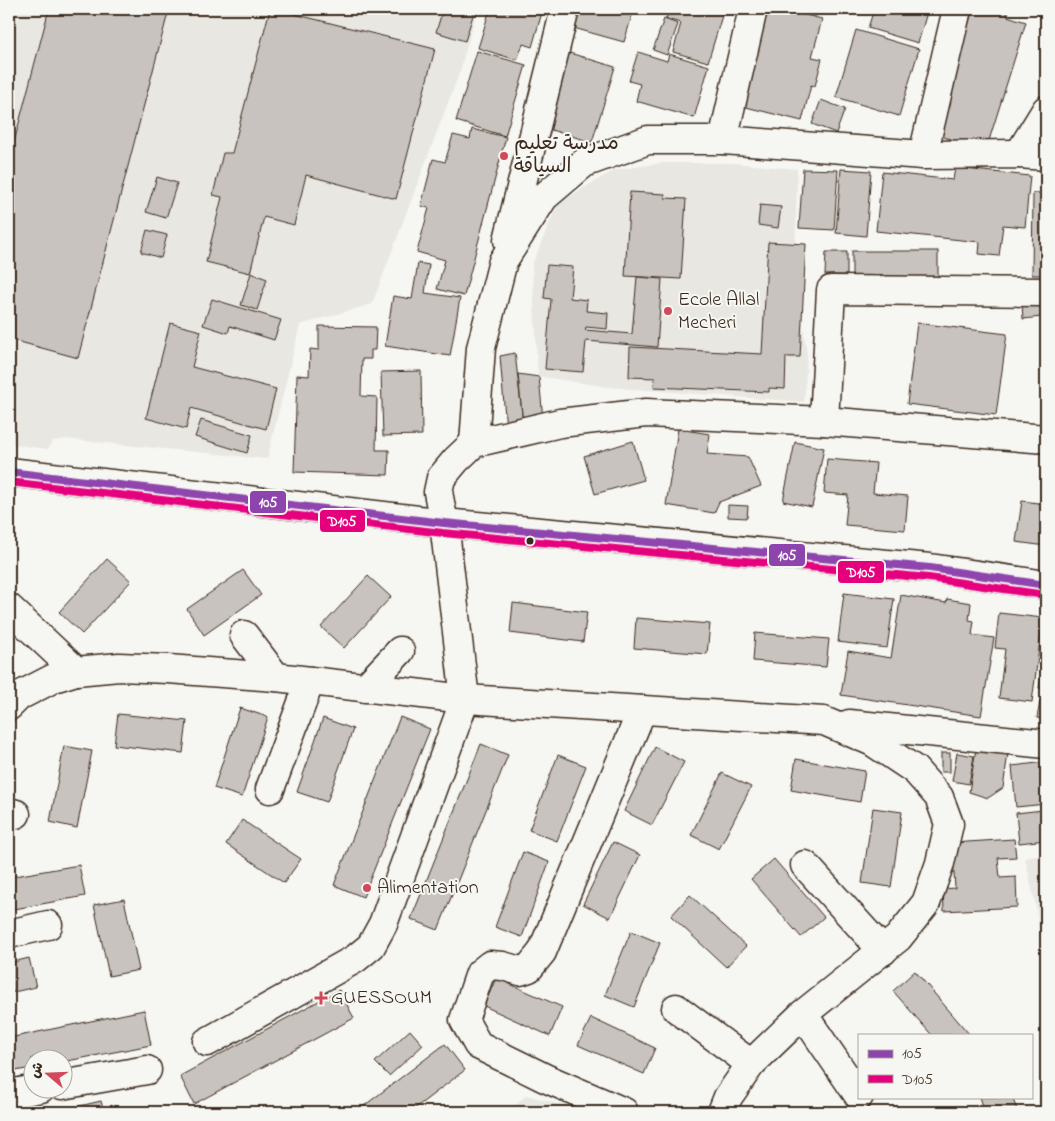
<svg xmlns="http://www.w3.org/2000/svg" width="1055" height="1121" viewBox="0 0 1055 1121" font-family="'Indie Flower','Playpen Sans Arabic',sans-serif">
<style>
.built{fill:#e8e7e2}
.building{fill:#c8c3be;stroke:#3b2a1e}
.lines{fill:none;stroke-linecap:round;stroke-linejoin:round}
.minor-casing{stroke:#3b2a1e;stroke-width:31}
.major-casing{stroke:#3b2a1e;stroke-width:31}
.minor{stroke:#f6f6f2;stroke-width:28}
.major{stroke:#f6f6f2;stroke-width:28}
.bus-1-casing{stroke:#f6f6f2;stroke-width:11}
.bus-2-casing{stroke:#f6f6f2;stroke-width:11}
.bus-1{stroke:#8e44ad;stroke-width:8}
.bus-2{stroke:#e5007d;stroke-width:8}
.poi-dot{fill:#d1495b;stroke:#f6f6f2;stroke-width:2}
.bus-dot{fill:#3b2a1e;stroke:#f6f6f2;stroke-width:2}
.labels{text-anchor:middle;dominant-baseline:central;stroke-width:4;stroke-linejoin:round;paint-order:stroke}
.poi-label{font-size:20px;fill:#3b2a1e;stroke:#f6f6f2;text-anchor:start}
.line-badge{stroke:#f6f6f2;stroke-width:2}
.badge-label{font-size:14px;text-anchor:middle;font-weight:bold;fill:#fff}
</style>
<rect width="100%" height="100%" fill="#f6f6f2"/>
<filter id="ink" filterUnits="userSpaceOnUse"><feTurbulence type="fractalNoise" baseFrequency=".02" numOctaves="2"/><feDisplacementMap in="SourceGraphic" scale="10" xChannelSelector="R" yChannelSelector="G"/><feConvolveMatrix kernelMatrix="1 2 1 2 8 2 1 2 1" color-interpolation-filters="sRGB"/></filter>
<g filter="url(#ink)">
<g class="built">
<polygon points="9,9 477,9 460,71 372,304 300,325 267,459 65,439 53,441 48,449 9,444"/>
<polygon points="662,163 731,163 797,169 795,268 807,355 804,402 608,387 538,376 532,265 558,203 615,170"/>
<polygon points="1046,854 1046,928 1039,929 1036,907 1025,858"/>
<polygon points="527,1095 585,1112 507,1112"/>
</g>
<g class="building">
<polygon points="49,9 169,9 78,358 9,339 9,161"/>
<polygon points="270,9 274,9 435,49 396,199 306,175 294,225 264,217 250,273 206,262 222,197 213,195 223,153 232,153"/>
<polygon points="443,9 475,9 465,41 436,32"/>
<polygon points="490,9 543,9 532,47 523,44 517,60 478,48"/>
<polygon points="576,9 634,9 624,42 570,27"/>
<polygon points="669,9 724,9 708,62 673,52 681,23 666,19"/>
<polygon points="763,9 781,9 822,19 812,57 822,59 815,86 811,85 802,121 738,105"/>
<polygon points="791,9 818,9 816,16"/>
<polygon points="874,9 928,9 918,43 868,28"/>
<polygon points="973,9 1009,9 1007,16 1026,22 986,150 934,134"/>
<polygon points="664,19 678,24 667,55 653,50"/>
<polygon points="856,30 919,49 899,116 836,97"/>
<polygon points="560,50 615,67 592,142 541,127"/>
<polygon points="477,51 526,65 505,136 456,121"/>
<polygon points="638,52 667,61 669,54 709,66 694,118 636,101 640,84 629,81"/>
<polygon points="821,100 845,109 836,133 812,124"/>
<polygon points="472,129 506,137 464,296 437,289 445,260 417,252 429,208 421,206 433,159 445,162 453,135 470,139"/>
<polygon points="955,168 1030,176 1025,227 1003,225 999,256 979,254 980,242 876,231 882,172 953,180"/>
<polygon points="803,169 838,170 834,230 799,228"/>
<polygon points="841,169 871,171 866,236 836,233"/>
<polygon points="157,177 177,183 166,218 146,212"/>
<polygon points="630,192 665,194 665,198 686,199 681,279 625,276"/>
<polygon points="1033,193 1046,193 1046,275 1032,275"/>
<polygon points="760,205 781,207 778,228 758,225"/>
<polygon points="147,230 167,235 161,258 141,252"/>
<polygon points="768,242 806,244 800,357 786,357 785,389 769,388 769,392 654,387 655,378 629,377 630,347 762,354"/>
<rect x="852" y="251" width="86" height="31"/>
<polygon points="826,252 847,252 847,275 825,275"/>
<polygon points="418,263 429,265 425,293 460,298 450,356 385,346 393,296 412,299"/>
<polygon points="547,265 573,267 570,298 587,300 586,311 608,313 607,329 586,327 585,330 632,334 637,277 662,279 657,347 586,341 583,372 545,369 551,299 544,298"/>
<polygon points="251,273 267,279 257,310 241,305"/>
<polygon points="212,299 281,320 274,340 230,326 228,333 203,325"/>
<polygon points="1041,301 1042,317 1023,319 1022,303"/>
<polygon points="1044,316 1046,317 1046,334 1042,334"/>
<polygon points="170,323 201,331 192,367 276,389 266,429 191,408 186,429 146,418"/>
<polygon points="917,323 1007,334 996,415 907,404"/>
<polygon points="319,326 376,327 375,350 371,350 371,359 362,359 361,396 377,397 376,450 389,450 388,475 294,472 297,375 309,376 310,349 319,350"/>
<polygon points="1044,342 1046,343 1046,359 1043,359"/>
<polygon points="515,353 523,423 506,429 500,356"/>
<polygon points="421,371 422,435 383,436 381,372"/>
<polygon points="518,374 539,377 543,419 523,423"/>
<polygon points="201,420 252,435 247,453 195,437"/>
<polygon points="678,429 710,434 707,454 748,457 761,486 719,502 714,513 666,505"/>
<polygon points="633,441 644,480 595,494 584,456"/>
<polygon points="795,442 824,448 812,507 783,501"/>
<polygon points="827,459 876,463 873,493 908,496 905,530 845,525 848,495 824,493"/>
<polygon points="1022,501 1046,504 1046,546 1016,542"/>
<polygon points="728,505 748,506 747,518 728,517"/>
<polygon points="107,559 131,581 82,634 59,612"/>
<polygon points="243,570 261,595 204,635 187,609"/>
<polygon points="368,576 391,597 344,648 321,627"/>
<polygon points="844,593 894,599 887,648 838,642"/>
<polygon points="901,595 946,603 947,599 971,603 969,620 974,621 972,635 994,638 981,716 841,695 848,651 891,658"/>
<polygon points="513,603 587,612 583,642 510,633"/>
<polygon points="999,613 1043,618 1032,702 999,698 1005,649 995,648"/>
<polygon points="636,618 710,624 707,654 634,648"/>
<polygon points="755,633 829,639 826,667 753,661"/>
<polygon points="1046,645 1046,689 1039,688"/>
<polygon points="1040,702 1046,703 1046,720 1037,718"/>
<polygon points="240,708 268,717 242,797 214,788"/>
<polygon points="118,714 187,721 183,753 114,745"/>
<polygon points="400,717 430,729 363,897 334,885"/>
<polygon points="323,718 353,729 327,802 297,792"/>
<polygon points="977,742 1009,746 1003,788 988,798 969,792"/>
<polygon points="481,744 508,755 438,930 411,919"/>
<polygon points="64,746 92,751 77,828 50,822"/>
<polygon points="655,747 684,762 652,825 624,811"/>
<rect x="941" y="753" width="9" height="19"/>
<polygon points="957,753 974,756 969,784 952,781"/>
<polygon points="558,755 586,766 557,841 529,830"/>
<polygon points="796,759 865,771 860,802 791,790"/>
<polygon points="1046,762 1046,804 1016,807 1012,766"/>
<polygon points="722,773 751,787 719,849 691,835"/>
<polygon points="873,808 902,812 891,887 862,883"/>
<polygon points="1043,810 1046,840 1019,843 1016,813"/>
<polygon points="242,820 301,859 284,883 226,844"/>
<polygon points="1014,839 1016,857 998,858 1000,878 1016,877 1017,907 944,911 943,889 955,888 952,843"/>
<polygon points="613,842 640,855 610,918 583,904"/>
<polygon points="523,852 549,862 522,937 495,927"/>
<polygon points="774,859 824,917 801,937 751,879"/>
<polygon points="79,865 85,896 9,910 9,877"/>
<polygon points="690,895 746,946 726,967 671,916"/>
<polygon points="124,899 139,970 109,976 94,905"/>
<polygon points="631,931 660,943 634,1007 605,995"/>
<polygon points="29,958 36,987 9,993 9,963"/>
<polygon points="915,971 970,1035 932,1035 930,1033 893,991"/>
<polygon points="496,978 562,1007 550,1036 484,1006"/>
<polygon points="339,990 354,1018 194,1104 180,1076"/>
<polygon points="144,1010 151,1045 62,1062 62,1058 32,1058 32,1068 9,1072 9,1038"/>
<polygon points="591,1018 655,1048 644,1074 578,1045"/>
<polygon points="410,1030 423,1045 389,1076 375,1062"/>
<polygon points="445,1044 465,1070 410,1112 356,1112"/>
<polygon points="980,1097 1012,1097 1018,1112 985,1112"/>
<polygon points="101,1101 104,1112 54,1112"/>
</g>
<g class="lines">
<g class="minor-casing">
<g id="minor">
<polyline points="723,140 753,9"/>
<polyline points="1019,154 1046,110"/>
<polyline points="923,155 957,9"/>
<polyline points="508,240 565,9"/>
<polyline points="824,421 831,290 1046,292"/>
<polyline points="474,443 481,348 503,261 544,197 584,163 648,140 723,140 923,155 1019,154 1046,156"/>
<polyline points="9,608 76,671"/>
<polyline points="244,635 276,677"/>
<polyline points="365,688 400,651"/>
<polyline points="9,706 19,696 54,678 76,671 119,667 168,669 276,677 465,699 824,721 873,742 915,770 939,797 949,824 940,863 926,903 898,938 803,1014 751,1064 728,1097 722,1112"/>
<polyline points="849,724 1046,744"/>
<polyline points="270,789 310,681"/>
<polyline points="9,812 16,814"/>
<polyline points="805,865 883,951"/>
<polyline points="9,934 48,925"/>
<polyline points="676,1008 751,1064"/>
<polyline points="803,1014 859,1096"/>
<polyline points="207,1042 355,959 371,946 383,924 465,699 444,523 438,492 441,478 456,460 474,443 560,423 646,413 824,421 1046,439"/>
<polyline points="62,1085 147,1070"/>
<polyline points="9,1094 41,1088"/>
<polyline points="624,1112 545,1078 478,1045 464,1020 480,973 490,965 503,966 520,971 529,968 542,952 642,710"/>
</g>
</g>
<g class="major-casing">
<polyline id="major" points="9,472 444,523 930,568 1046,585"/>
</g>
<use href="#minor" class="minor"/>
<use href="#major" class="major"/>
<g class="bus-1-casing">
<polyline id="bus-1" points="9,472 444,523 930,568 1046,585"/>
</g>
<g class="bus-2-casing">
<polyline id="bus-2" points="9,482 443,533 929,578 1045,595"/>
</g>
<use href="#bus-1" class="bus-1"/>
<use href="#bus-2" class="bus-2"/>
</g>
</g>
<g class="poi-dot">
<circle cx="504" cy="156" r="5"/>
<circle cx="668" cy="311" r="5"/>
<circle cx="367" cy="888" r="5"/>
<path d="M318.5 990.5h5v5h5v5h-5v5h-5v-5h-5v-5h5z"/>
</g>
<circle class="bus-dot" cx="530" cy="541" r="4.5"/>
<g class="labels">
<g class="poi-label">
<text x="514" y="144">مدرسة تعليم<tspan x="514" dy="23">السياقة</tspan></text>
<text x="678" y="300">Ecole Allal<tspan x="678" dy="23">Mecheri</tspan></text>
<text x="377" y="888">Alimentation</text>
<text x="331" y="998">GUESSOUM</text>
</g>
</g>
<g class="line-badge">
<rect x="249" y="490" width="38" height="24" rx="5" fill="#8e44ad"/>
<rect x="319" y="509" width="47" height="24" rx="5" fill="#e5007d"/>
<rect x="768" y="543" width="38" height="24" rx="5" fill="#8e44ad"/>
<rect x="837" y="560" width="48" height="24" rx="5" fill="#e5007d"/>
</g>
<g class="badge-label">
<text x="268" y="507">105</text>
<text x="342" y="526">D105</text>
<text x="787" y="560">105</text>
<text x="861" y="577">D105</text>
</g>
<rect width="1055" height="1121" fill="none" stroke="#f6f6f2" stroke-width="30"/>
<rect x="15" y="15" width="1025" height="1091" fill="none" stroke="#3b2a1e" stroke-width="2" filter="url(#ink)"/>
<rect x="858" y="1034" width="175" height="65" fill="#f6f6f2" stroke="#aba49d"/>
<rect x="868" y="1050" width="25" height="8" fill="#8e44ad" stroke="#aba49d"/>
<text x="902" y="1058" font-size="15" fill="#3b2a1e">105</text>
<rect x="868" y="1075" width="25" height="8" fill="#e5007d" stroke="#aba49d"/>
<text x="902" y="1084" font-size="15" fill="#3b2a1e">D105</text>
<g transform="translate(48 1074) rotate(289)"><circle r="24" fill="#f6f6f2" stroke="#aba49d"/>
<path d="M0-4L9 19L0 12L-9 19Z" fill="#d1495b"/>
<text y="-8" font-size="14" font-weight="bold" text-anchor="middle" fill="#3b2a1e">ش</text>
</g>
</svg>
